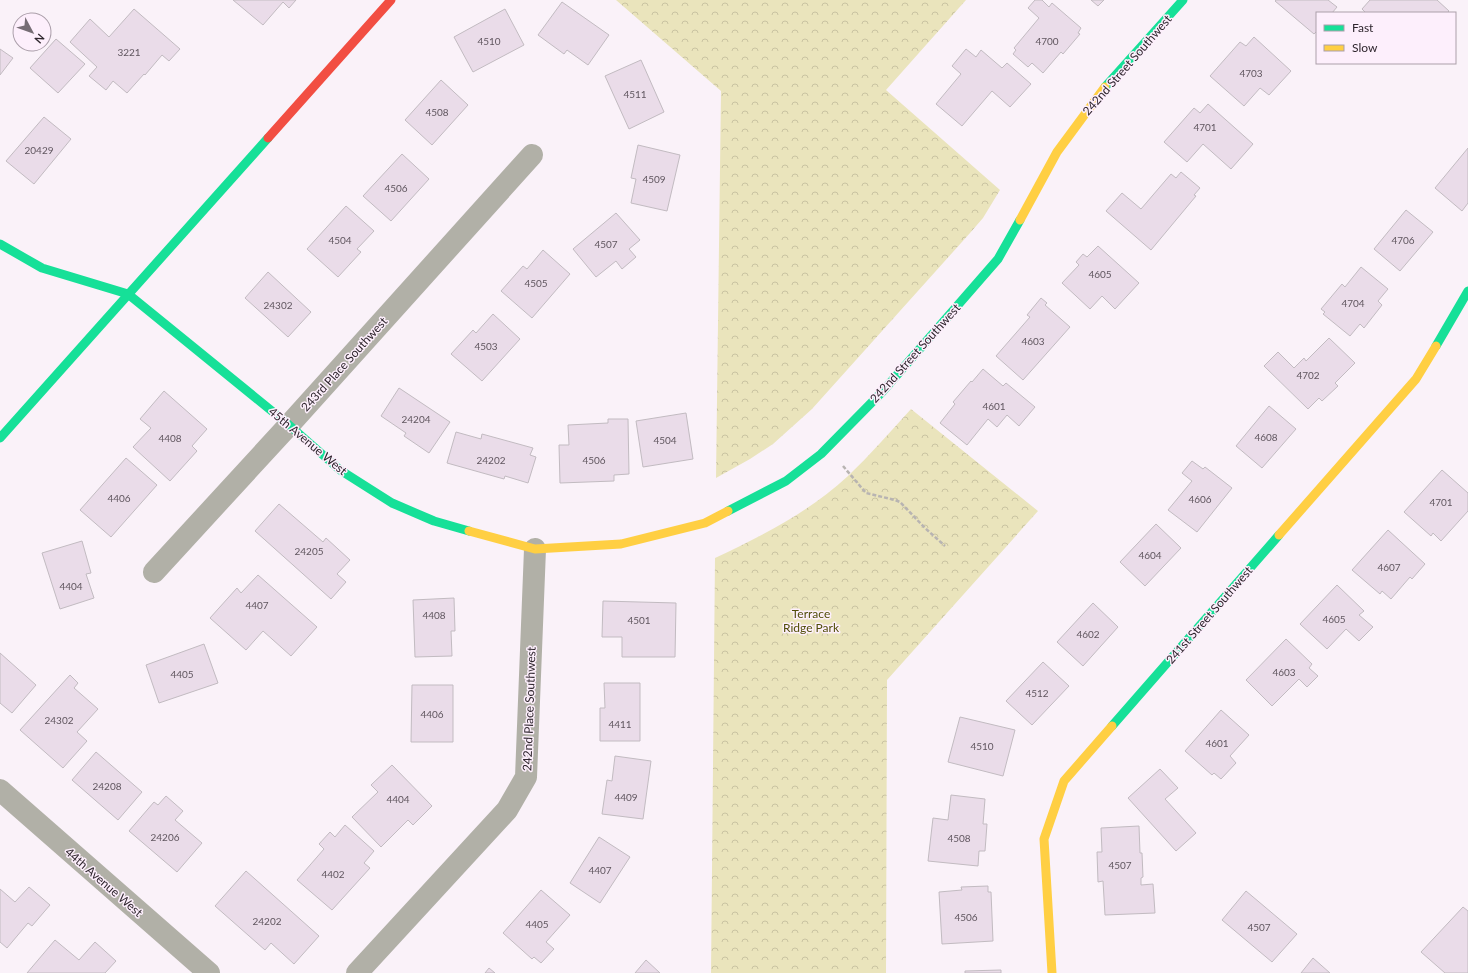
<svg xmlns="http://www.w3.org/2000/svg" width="1468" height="973" viewBox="0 0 1468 973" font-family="Lato,sans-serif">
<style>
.park{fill:url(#park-crowns)}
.building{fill:#eadce9;stroke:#c2bbc1}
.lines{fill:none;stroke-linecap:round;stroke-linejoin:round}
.path{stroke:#b8b4b2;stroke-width:2.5;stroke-dasharray:4 2;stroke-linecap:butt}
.street{stroke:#b1b0a7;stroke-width:22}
.fast{stroke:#16e098;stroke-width:9}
.slow{stroke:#ffcf43;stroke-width:9}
.jam{stroke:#f24e42;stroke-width:9}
.labels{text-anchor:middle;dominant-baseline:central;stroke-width:3;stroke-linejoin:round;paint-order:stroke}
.number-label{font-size:10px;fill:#60565f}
.street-label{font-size:12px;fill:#2f262e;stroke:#fdeffc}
.park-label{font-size:12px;fill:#514e08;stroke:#fdeffc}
</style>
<defs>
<pattern id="park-crowns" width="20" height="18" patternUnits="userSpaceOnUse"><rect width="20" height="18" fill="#eae4bc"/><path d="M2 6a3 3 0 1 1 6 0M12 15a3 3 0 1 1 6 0" fill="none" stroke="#c9c3a2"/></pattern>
</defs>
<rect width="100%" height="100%" fill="#faf2f9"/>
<g class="park">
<polygon points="616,0 966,0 886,90 1000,190 983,218 970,233 812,409 773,444 750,459 716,478 721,91"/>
<path d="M911 409 1038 511 887 680 886 973H711L715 558C762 536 809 512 848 476 870 455 890 432 911 409Z"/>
</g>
<g class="building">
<polygon points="233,0 296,0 289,8 283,2 263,25"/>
<polygon points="1035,0 1042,0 1049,7 1052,3 1081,28 1078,33 1080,34 1063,54 1061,52 1043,73 1032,63 1028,67 1013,54 1016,50 1014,48 1039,18 1028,8"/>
<polygon points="1091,0 1104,0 1098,6"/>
<polygon points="1276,0 1328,0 1337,7 1332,13 1317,13 1317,31 1314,34 1275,1"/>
<polygon points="1370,0 1437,0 1449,11 1447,13 1366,13 1362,9"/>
<polygon points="562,2 609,35 588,65 567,50 564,54 538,35"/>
<polygon points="134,9 180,49 169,61 162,55 145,75 144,74 127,93 113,81 106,90 89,76 97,67 70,42 90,19 109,37"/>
<polygon points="505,9 524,45 473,72 454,37"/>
<polygon points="1254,37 1291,71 1269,95 1260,88 1244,106 1210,76 1240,42 1246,46"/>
<polygon points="56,39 85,64 58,93 30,68"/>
<polygon points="0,49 13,58 0,75"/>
<polygon points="966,49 976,57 981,50 1002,68 1007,63 1031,84 1010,107 992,91 962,126 936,104 961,74 952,66"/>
<polygon points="641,60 664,112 629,129 605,76"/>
<polygon points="441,80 468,105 432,145 405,120"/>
<polygon points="1208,104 1253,144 1231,169 1203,144 1187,162 1164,142 1194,108 1200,113"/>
<polygon points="44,117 71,139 34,184 6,161"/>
<polygon points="638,145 680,155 667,211 631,203 636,179 631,178"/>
<polygon points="1468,148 1468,203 1462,211 1435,188"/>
<polygon points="402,154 429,179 391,221 363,196"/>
<polygon points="1181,172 1200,188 1194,195 1196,196 1151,250 1106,211 1122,193 1141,209 1171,174 1176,178"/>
<polygon points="346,206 374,231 357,249 361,252 338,277 307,249"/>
<polygon points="1406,210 1433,232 1400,271 1374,249"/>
<polygon points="616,213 640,240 629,249 636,257 622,269 616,261 596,277 573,249"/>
<polygon points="1098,246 1139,283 1115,309 1102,296 1090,309 1062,283 1079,265 1076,262 1083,254 1087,257"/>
<polygon points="543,250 570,274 532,318 501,291 523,266 527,269"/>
<polygon points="1361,267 1388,289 1378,301 1382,305 1364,328 1360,324 1350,336 1323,314 1325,312 1321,309 1342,284 1345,287"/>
<polygon points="268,272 311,312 288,337 245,298"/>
<polygon points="1041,298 1047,303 1045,305 1070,327 1023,380 996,356 1030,317 1027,315"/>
<polygon points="493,314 520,339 482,381 451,354 473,330 476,333"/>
<polygon points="1329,338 1355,363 1335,383 1338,386 1322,401 1319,398 1308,409 1264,366 1278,352 1294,368 1304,358 1306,361"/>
<polygon points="983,369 1003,386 1006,383 1035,407 1019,426 1007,415 997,427 988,419 967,445 940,423 955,404 953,402 971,381 972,382"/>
<polygon points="399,388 450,422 429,453 404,436 406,433 381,416"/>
<polygon points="164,391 207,429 192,446 197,451 170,481 133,447 151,428 140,419"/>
<polygon points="1269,406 1296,429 1262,468 1236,446"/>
<polygon points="686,413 693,459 643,467 636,421"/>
<polygon points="608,419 628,419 629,474 614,475 614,481 560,483 559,445 569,445 568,425 608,423"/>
<polygon points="456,432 481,439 482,434 533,448 530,455 536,457 528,483 505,476 504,479 447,463"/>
<polygon points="126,458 157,485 111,537 80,510"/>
<polygon points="1192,461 1203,469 1205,467 1232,488 1197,532 1168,510 1192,481 1182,473"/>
<polygon points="1442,470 1468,493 1468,511 1441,541 1433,533 1431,536 1404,512"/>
<polygon points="279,504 323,542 326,538 350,560 337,574 346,582 331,599 255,531"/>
<polygon points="1156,524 1181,548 1145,586 1120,562"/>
<polygon points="1388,530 1425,564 1412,579 1410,577 1391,599 1382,591 1380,594 1352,570"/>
<polygon points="82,541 91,573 86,574 94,598 60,609 42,553"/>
<polygon points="258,575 317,627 291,656 263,631 246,650 210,618 237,588 241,593"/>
<polygon points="1337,585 1364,611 1359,615 1373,627 1359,641 1346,629 1327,649 1300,624"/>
<polygon points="454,598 455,631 451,631 452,656 415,657 413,600"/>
<polygon points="603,601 676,603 675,657 622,657 622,637 602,637"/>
<polygon points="1093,603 1118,627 1083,666 1057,642"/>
<polygon points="1286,639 1312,664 1309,668 1318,676 1307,687 1299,679 1272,706 1246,680"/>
<polygon points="204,644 218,683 159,703 146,665"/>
<polygon points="0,653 36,685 12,713 0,703"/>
<polygon points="1043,662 1069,686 1032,725 1006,701"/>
<polygon points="70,675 78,683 74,688 98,709 77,732 87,741 63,768 20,730"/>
<polygon points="604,683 640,683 640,741 600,741 600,708 605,708"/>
<polygon points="412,685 453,685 453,742 411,742"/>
<polygon points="1221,710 1249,735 1230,756 1236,763 1221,779 1214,773 1212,775 1185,751"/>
<polygon points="960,717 1015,730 1003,776 948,762"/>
<polygon points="96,752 142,792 118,820 72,780"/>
<polygon points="615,756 651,761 643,819 602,814 607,780 612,781"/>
<polygon points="392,765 432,806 413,825 408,820 381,847 352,817 378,792 371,785"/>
<polygon points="1160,769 1178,788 1165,799 1196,833 1176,851 1128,798"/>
<polygon points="951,795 985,799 983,824 987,824 985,851 979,851 978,866 928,861 933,818 948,820"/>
<polygon points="166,796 183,811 175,820 202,843 177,872 129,831 154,802 158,805"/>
<polygon points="345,825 374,851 364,863 370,868 332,910 297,880 324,849 319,844 330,832 335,837"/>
<polygon points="1139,826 1140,853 1142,853 1143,877 1141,878 1141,885 1153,884 1155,913 1105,915 1103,881 1098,882 1097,852 1102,852 1101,828"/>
<polygon points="599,837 630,857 600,903 570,883"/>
<polygon points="246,871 319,936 294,964 271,943 265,950 215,906"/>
<polygon points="988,886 988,892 991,892 993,941 942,944 939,892 962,890 961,887"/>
<polygon points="29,887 50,905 32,926 28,923 7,948 0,942 0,889 15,902"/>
<polygon points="541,890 570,915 546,942 554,949 541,963 534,957 532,959 503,933"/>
<polygon points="1246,891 1297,934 1272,962 1222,920"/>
<polygon points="1463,907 1468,911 1468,973 1445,973 1421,952"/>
<polygon points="55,940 79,960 95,942 116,961 105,973 27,973"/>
<polygon points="1313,958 1330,973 1301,973"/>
<polygon points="646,960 660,973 635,973"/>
<polygon points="489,968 495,973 485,973"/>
<polygon points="1001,970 1001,973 965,973 965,971"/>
</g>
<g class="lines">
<polyline class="path" points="843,466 866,493 895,500 900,502 925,528 945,546"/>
<g class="street">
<polyline points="154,572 289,425 532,155"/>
<polyline points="0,790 209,973"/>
<polyline points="357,973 507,810 526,777 535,549"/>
</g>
<g class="fast">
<polyline points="1105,87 1183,0"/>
<polyline points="0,244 42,268 128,294 289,425 340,470 392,503 434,521 469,531"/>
<polyline points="1436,346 1468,291"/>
<polyline points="0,438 268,138"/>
<polyline points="728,511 786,481 821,454 883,391 998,259 1020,220"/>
<polyline points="1112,726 1279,535"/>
</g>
<g class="slow">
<polyline points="1020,220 1057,152 1105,87"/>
<polyline points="469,531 535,549 621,544 705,523 728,511"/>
<polyline points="1279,535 1416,379 1436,346"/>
<polyline points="1052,973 1044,839 1064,781 1112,726"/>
</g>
<polyline class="jam" points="268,138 391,0"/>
</g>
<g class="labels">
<g class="number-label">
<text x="489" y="41">4510</text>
<text x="1047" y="41">4700</text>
<text x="129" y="52">3221</text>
<text x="1251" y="73">4703</text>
<text x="635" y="94">4511</text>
<text x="437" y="112">4508</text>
<text x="1205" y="127">4701</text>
<text x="39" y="150">20429</text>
<text x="654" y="179">4509</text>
<text x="396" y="188">4506</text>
<text x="340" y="240">4504</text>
<text x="1403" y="240">4706</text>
<text x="606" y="244">4507</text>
<text x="1100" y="274">4605</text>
<text x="536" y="283">4505</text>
<text x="1353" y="303">4704</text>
<text x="278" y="305">24302</text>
<text x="1033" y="341">4603</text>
<text x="486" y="346">4503</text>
<text x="1308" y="375">4702</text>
<text x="994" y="406">4601</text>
<text x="416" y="419">24204</text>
<text x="1266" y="437">4608</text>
<text x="170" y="438">4408</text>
<text x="665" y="440">4504</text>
<text x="491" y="460">24202</text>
<text x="594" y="460">4506</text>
<text x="119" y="498">4406</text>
<text x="1200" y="499">4606</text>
<text x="1441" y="502">4701</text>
<text x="309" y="551">24205</text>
<text x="1150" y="555">4604</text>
<text x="1389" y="567">4607</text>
<text x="71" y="586">4404</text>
<text x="257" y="605">4407</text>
<text x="434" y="615">4408</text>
<text x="1334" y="619">4605</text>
<text x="639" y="620">4501</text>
<text x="1088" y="634">4602</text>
<text x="1284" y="672">4603</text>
<text x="182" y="674">4405</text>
<text x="1037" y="693">4512</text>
<text x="432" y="714">4406</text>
<text x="59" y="720">24302</text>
<text x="620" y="724">4411</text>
<text x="1217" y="743">4601</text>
<text x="982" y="746">4510</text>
<text x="107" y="786">24208</text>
<text x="626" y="797">4409</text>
<text x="398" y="799">4404</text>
<text x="165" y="837">24206</text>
<text x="959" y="838">4508</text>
<text x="1120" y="865">4507</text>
<text x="600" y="870">4407</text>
<text x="333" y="874">4402</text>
<text x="966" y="917">4506</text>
<text x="267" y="921">24202</text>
<text x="537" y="924">4405</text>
<text x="1259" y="927">4507</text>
</g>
<g class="street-label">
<text transform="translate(1127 65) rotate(-49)">242nd Street Southwest</text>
<text transform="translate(915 353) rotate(-48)">242nd Street Southwest</text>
<text transform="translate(344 364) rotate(-48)">243rd Place Southwest</text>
<text transform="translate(308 441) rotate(40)">45th Avenue West</text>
<text transform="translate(1209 615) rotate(-49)">241st Street Southwest</text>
<text transform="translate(529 709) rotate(-88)">242nd Place Southwest</text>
<text transform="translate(104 882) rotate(41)">44th Avenue West</text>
</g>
<g class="park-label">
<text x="811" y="613">Terrace<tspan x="811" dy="14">Ridge Park</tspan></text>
</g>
</g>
<rect x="1316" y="12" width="140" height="52" fill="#fdeffc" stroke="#ab9faa"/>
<rect x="1324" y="25" width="20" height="6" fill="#16e098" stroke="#ab9faa"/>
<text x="1352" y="32" font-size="12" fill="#2f262e">Fast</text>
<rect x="1324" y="45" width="20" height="6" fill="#ffcf43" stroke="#ab9faa"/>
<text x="1352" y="52" font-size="12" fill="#2f262e">Slow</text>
<g transform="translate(32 32) rotate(131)"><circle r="19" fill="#fdeffc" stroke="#ab9faa"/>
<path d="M0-3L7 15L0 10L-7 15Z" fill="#766d75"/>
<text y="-6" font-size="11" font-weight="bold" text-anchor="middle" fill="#2f262e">N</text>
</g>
</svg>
